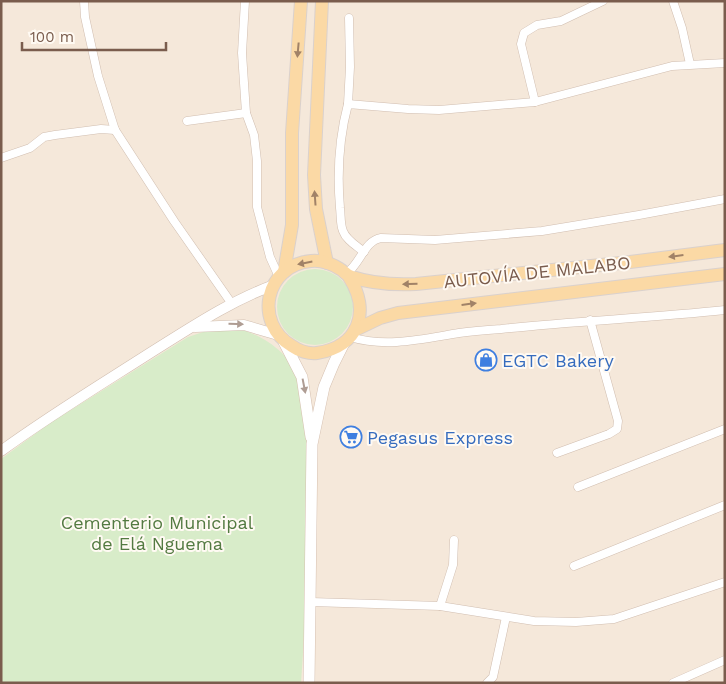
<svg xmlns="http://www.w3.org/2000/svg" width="726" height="684" viewBox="0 0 726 684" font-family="'Work Sans',sans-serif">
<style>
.residential{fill:#f5e8da}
.green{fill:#d8ecc9}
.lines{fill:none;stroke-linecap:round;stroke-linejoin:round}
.minor-casing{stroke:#d1beb0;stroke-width:9}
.tertiary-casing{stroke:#d1beb0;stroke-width:11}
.secondary-casing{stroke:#d6c0b0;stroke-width:12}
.primary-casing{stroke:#dad1cd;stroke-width:14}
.minor{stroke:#fff;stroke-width:8}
.tertiary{stroke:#fff;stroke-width:10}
.secondary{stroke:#fff;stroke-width:11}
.primary{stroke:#fbd9a5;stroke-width:12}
.oneway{fill:#a18267}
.oneway2{fill:#af9d94}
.labels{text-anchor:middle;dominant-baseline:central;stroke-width:4;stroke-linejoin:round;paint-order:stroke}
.street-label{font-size:18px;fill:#7a5c4d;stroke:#fffaf3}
.shop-label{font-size:18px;fill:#366cbe;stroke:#fffaf3;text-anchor:start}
.park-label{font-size:18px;fill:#537a41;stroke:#fffaf3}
</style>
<rect width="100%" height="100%" fill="#fdf6ec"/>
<rect class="residential" x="1" y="1" width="724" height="682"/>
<g class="green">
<circle cx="315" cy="307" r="38"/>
<path d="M239 329C265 336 290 354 300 380 312 413 307 462 307 497 306 559 306 621 301 683H1V459L50 423 188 337 206 331Z"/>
</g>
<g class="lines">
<g class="minor-casing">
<g id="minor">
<polyline points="84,1 85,17 98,76 115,130 174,221 232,304"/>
<polyline points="245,1 242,53 246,113 254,135 257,161 257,207 270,257 279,277"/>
<polyline points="673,1 682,28 690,64"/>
<polyline points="535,102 521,44 524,33 537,25 561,21 603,1"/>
<polyline points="348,104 350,67 349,18"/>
<polyline points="187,121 246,113"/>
<polyline points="1,158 30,148 44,137 55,135 101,129 115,130"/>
<path d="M364 252C357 246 346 240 343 231 340 224 341 215 340 208 337 173 339 138 348 104L408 109 439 110 535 102 672 66 725 63"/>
<path d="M346 274C361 263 364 241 381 238L435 240 542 231 639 215 725 199"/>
<path d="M350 337C386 348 422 339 459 333 473 331 487 330 501 329 575 321 650 318 725 310"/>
<polyline points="557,453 609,434 617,429 618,421 590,320"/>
<polyline points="578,487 725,429"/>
<polyline points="574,566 725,505"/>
<polyline points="311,602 440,606 534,621 576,622 614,619 725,582"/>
<polyline points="440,606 453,565 454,540"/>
<polyline points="487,683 493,677 506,617"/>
<polyline points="673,683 725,660"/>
</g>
</g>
<g class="tertiary-casing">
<g id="tertiary">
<polyline points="195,327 244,325 278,335"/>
<path d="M1 451C49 416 100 385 150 353 190 328 230 301 274 285"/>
</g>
</g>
<g class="secondary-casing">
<g id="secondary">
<polyline points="284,342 302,377 311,437"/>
<polyline points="309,683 312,444 324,387 334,363 344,343"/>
</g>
</g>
<g class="primary-casing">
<g id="primary">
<polyline points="322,1 314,175 316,209 327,263"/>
<polyline points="284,272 292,225 292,133 301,1"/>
<path d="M349 277C371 311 359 347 317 353 309 354 299 351 292 346 253 323 265 265 311 261 321 260 332 264 340 269 344 271 347 276 352 277 373 284 394 285 416 284L630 262 725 250"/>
<polyline points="355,330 380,318 398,313 725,274"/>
</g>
</g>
<use href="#minor" class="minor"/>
<use href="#tertiary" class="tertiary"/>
<use href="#secondary" class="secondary"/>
<use href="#primary" class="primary"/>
</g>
<defs><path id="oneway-solid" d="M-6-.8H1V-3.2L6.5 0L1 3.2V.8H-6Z" transform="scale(1.25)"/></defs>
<g class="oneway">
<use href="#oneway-solid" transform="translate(298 50) rotate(95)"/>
<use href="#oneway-solid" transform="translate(315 198) rotate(-94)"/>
<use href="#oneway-solid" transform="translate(676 256) rotate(173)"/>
<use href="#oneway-solid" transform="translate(305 263) rotate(169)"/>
<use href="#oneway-solid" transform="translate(410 284) rotate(178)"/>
<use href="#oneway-solid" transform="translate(469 304) rotate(-7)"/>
</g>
<g class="oneway2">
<use href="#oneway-solid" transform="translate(236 324) rotate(2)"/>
<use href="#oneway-solid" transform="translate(304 386) rotate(79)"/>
</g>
<defs>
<g id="shop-ring" transform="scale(1.125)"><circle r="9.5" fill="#fffaf3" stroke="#3f7fe0" stroke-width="1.5"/><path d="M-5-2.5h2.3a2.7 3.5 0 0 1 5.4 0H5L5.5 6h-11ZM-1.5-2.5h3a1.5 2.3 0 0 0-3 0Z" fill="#3f7fe0"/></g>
<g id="supermarket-ring" transform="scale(1.125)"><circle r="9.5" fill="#fffaf3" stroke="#3f7fe0" stroke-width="1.5"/><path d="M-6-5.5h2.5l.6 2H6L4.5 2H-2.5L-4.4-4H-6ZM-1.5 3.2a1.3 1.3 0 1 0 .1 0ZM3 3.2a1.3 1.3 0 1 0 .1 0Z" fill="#3f7fe0"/></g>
</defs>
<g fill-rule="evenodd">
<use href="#shop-ring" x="486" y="360"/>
<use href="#supermarket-ring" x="351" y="437"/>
</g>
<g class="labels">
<g class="street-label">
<text transform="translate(537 272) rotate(-6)">AUTOVÍA DE MALABO</text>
</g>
<g class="shop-label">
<text x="502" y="360">EGTC Bakery</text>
<text x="367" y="437">Pegasus Express</text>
</g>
<g class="park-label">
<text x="157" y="522">Cementerio Municipal<tspan x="157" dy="21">de Elá Nguema</tspan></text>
</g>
</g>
<rect width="726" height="684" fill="none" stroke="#7a5c4d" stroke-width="5"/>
<path d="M22 42v8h144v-8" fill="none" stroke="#7a5c4d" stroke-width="2.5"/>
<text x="30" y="42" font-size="15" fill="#7a5c4d" stroke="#fffaf3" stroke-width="4" paint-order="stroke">100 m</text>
</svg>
